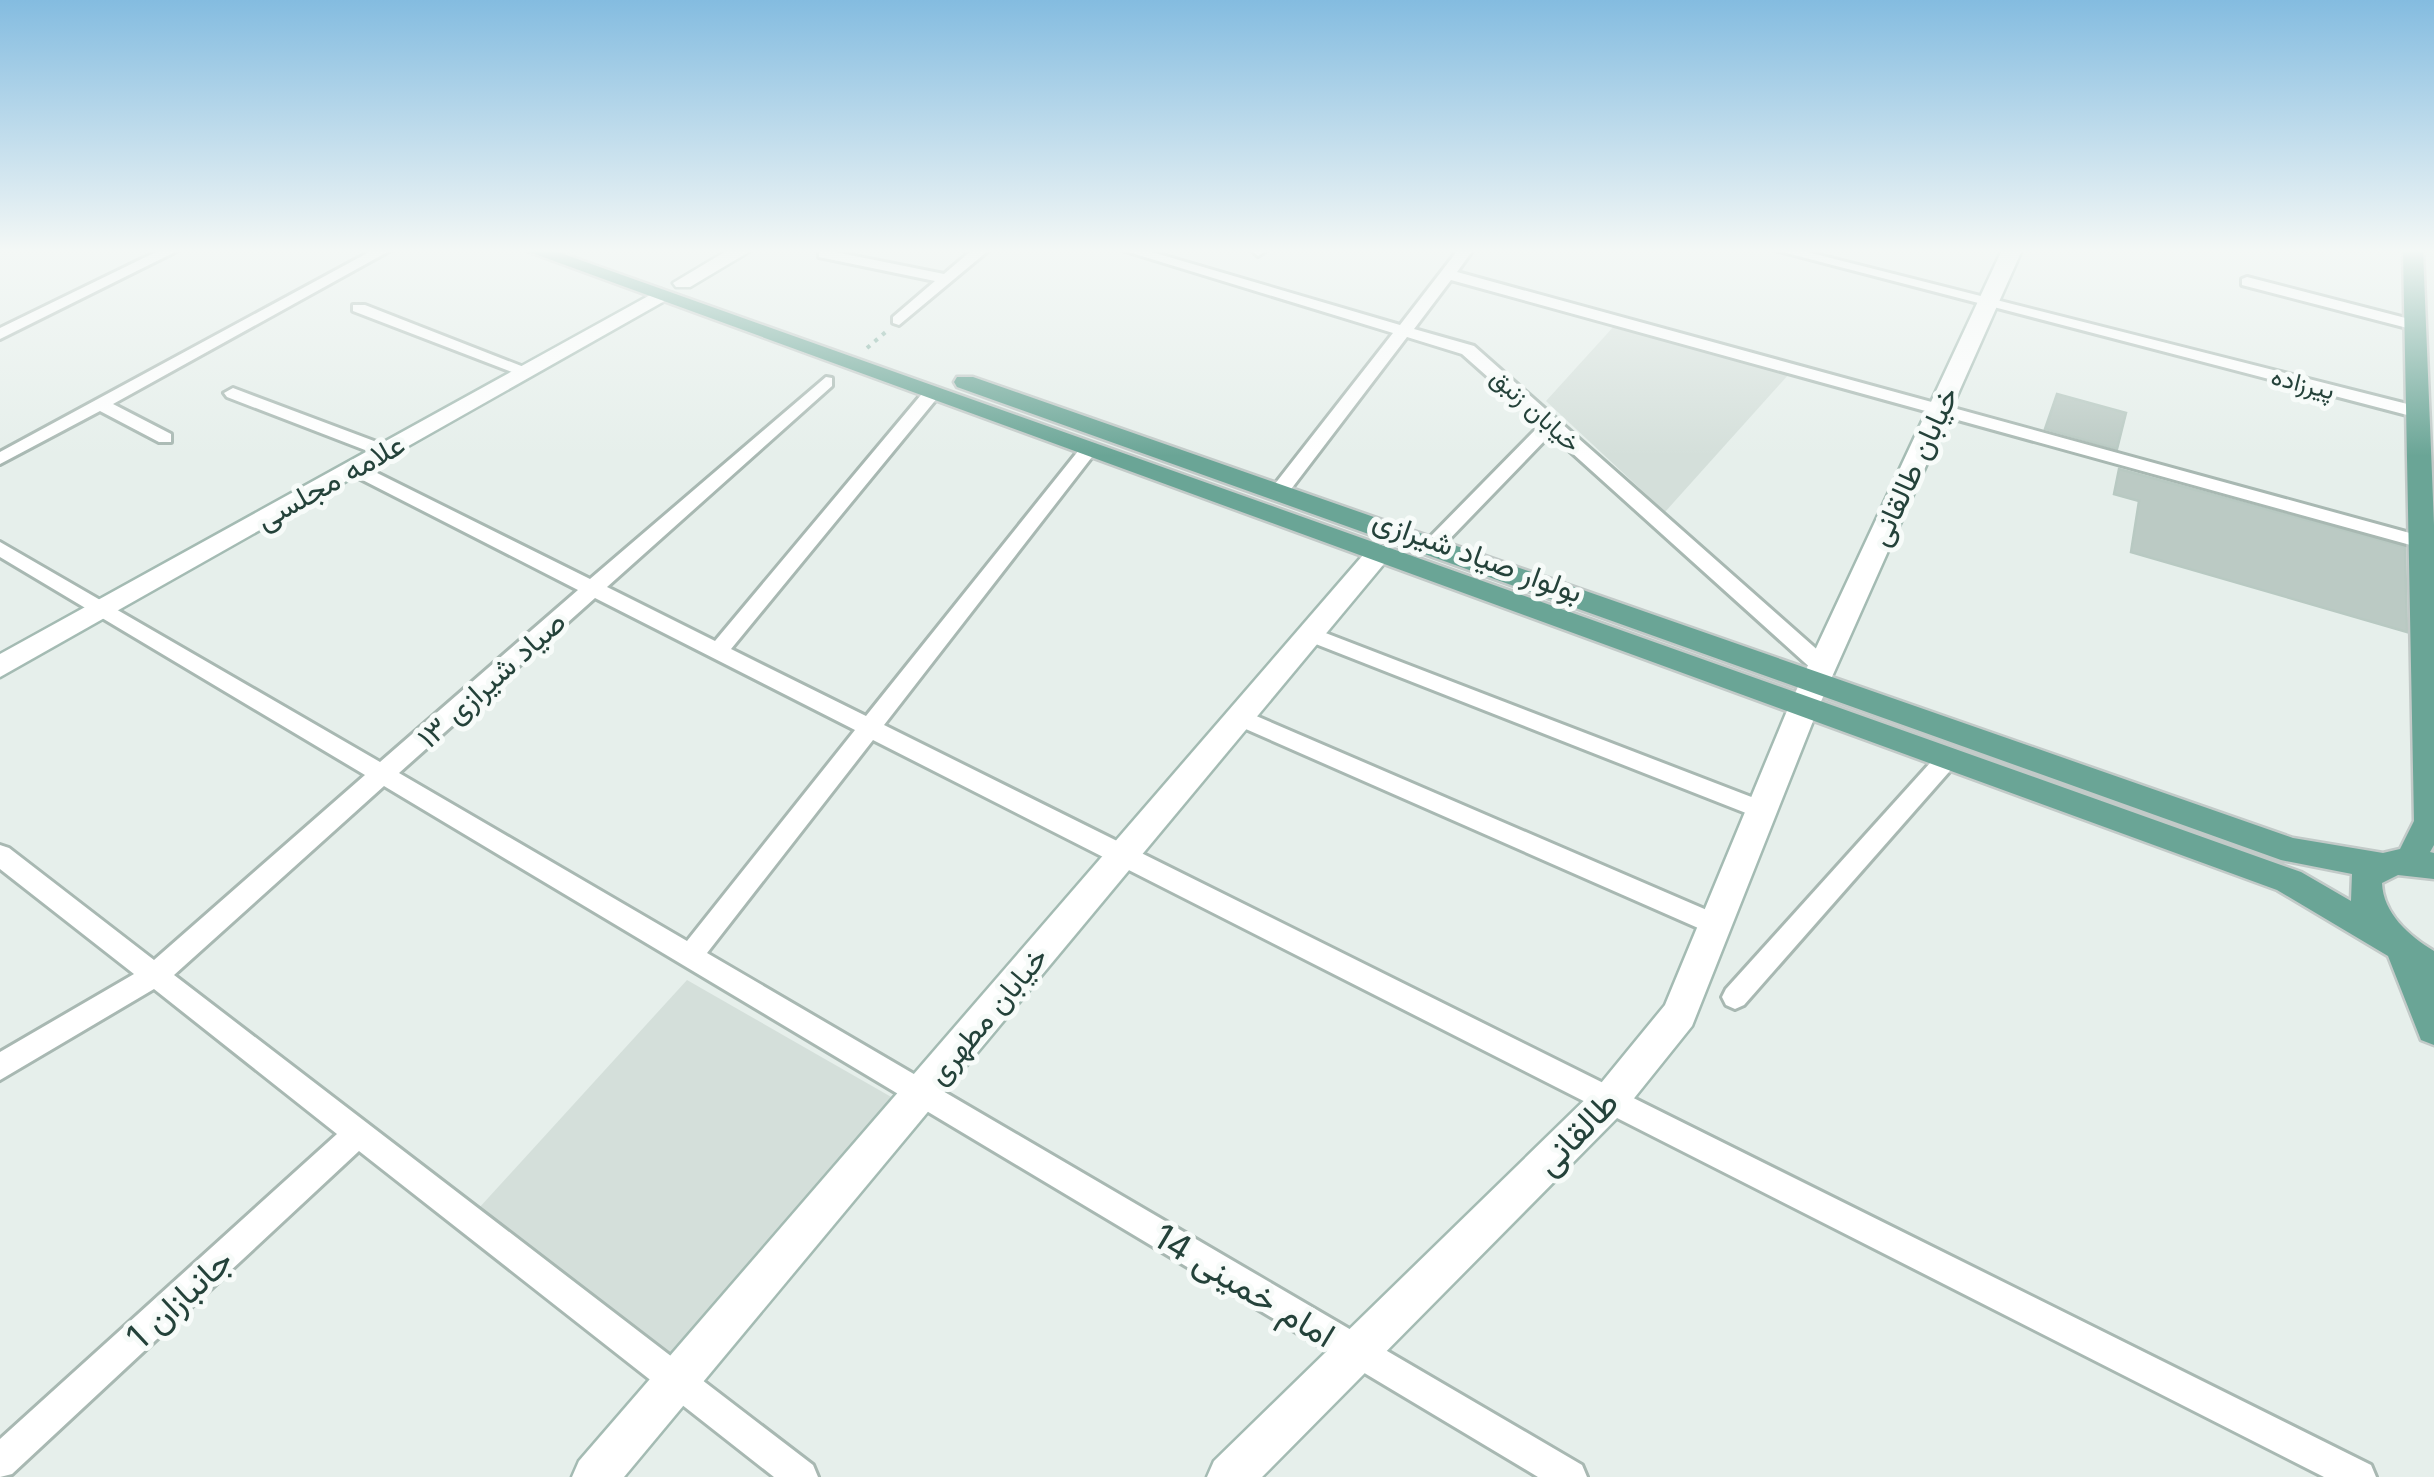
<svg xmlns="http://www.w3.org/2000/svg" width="2434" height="1477" viewBox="0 0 2434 1477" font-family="Inter,Vazirmatn,sans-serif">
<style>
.built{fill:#d4dfda}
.building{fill:#bbcac4;stroke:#b8c9c2;stroke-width:2.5}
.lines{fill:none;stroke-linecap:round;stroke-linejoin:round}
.street-casing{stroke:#a8b8b2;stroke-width:6}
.secondary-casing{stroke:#a4bbb3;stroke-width:5}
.primary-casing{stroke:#c2cac8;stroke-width:5}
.path{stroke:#86b3a5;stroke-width:4;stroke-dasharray:4 6;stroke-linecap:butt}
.street{fill:#fff;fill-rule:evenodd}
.secondary{fill:#fff;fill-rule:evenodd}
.primary{fill:#6aa596;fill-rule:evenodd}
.labels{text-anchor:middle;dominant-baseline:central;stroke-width:10;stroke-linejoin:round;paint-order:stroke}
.far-street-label{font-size:25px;fill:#24423a;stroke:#f7fbf9}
.street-label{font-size:30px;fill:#24423a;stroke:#f7fbf9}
.near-street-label{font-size:35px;fill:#24423a;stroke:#f7fbf9}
</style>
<rect width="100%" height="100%" fill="#e6efeb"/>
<g class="built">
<polygon points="1615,325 1790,373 1665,512 1546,401"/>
<polygon points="687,980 900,1102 682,1375 468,1220"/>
</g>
<g class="building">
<polygon points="2057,394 2126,413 2117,449 2045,429"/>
<polygon points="2119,469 2405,547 2407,632 2131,552 2139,501 2114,494"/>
</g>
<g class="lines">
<g class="street-casing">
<g id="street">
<polygon points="160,250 179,250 0,339 0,328"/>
<polygon points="373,250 391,250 113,404 171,434 171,442 159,442 100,411 0,464 0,452"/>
<polygon points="825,250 944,274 972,250 989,250 899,325 893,323 893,317 935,281 819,257 819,251"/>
<polygon points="1122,250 1145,250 1400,325 1458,250 1473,250 1457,272 2428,538 2431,542 2428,546 2414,546 1451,280 1414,329 1474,346 1830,661 1833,666 1822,674 1814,671 1551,434 1438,551 1424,551 1421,547 1424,543 1541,424 1462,354 1407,337 1285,497 1271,497 1271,489 1393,333"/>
<polygon points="1251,250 1267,250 1258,256"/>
<polygon points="1775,250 1799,250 2423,408 2426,412 2417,417 2411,416"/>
<polygon points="2247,277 2421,322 2423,325 2415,330 2242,285 2242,279"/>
<polygon points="353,305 365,305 534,371 532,375 520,375 353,311"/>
<path d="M826 377 832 378V386L607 587 715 641 926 389H938V397L731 649 866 716 1083 445H1095V453L884 725 2371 1465 2376 1477H2324L873 740 707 953 1582 1465 1587 1477H1538L384 786 174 975 813 1465 818 1477H774L359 1151 12 1474 0 1477V1439L337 1134 154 989 0 1080V1052L134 974 0 869V845L9 848 154 960 365 775 0 557V542L380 762 578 590 347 472V464H359L590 579ZM595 598 855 730 687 941 399 773Z"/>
<polygon points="233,388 390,447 393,451 384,456 378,455 227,397 224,393"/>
<polygon points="1310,627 1767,803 1771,809 1767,815 1751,815 1303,639 1300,634"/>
<polygon points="1240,709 1723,917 1727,924 1723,931 1714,935 1705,931 1232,723 1229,717"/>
<polygon points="1948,749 1956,752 1959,758 1956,764 1744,1005 1735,1009 1726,1005 1722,997 1726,989 1940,752"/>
</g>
</g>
<g class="secondary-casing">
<g id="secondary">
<polygon points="728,250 752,250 690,287 676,287 673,283"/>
<polygon points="2002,250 2022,250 1819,706 1692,1026 1623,1112 1262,1477 1207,1477 1214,1461 1597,1088 1665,1005 1789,706"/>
<polygon points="661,289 671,295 668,299 0,677 0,654"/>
<polygon points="1379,544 1388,547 1392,553 1388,559 624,1477 572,1477 579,1461 1370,547"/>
</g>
</g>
<g class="primary-casing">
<path id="primary" d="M524 250H552L2301 872 2351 901 2352 874 2281 860 957 387 954 382 957 377H973L2293 838 2383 853 2400 849 2414 821 2403 250H2423L2434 525V845L2430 852 2434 853V879L2398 875 2382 883C2383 913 2409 936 2434 951V1045L2421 1040 2388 956 2277 890Z"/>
</g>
<polyline class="path" points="867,348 888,330"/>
<use href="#street" class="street"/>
<use href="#secondary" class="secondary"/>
<use href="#primary" class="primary"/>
</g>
<linearGradient id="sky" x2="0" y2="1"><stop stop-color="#84bce0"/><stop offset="0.55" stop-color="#f4f8f6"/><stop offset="1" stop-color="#f4f8f6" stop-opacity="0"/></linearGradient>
<rect width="2434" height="456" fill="url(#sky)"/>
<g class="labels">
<g class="far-street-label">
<text transform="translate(2303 383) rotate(14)">پیرزاده</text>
<text transform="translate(1536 410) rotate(42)">خیابان زنبق</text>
</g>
<g class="street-label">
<text transform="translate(1913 466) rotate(-65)">خیابان طالقانی</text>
<text transform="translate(330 481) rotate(-29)">علامه مجلسی</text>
<text transform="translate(1478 555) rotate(20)">بولوار صیاد شیرازی</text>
<text transform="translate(491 679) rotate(-42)">صیاد شیرازی ۱۳</text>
<text transform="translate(987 1015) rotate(-50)">خیابان مطهری</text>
</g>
<g class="near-street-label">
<text transform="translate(1576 1132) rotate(-46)">طالقانی</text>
<text transform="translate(1245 1285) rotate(31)">امام خمینی 14</text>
<text transform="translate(179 1298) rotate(-43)">جانبازان 1</text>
</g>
</g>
</svg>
